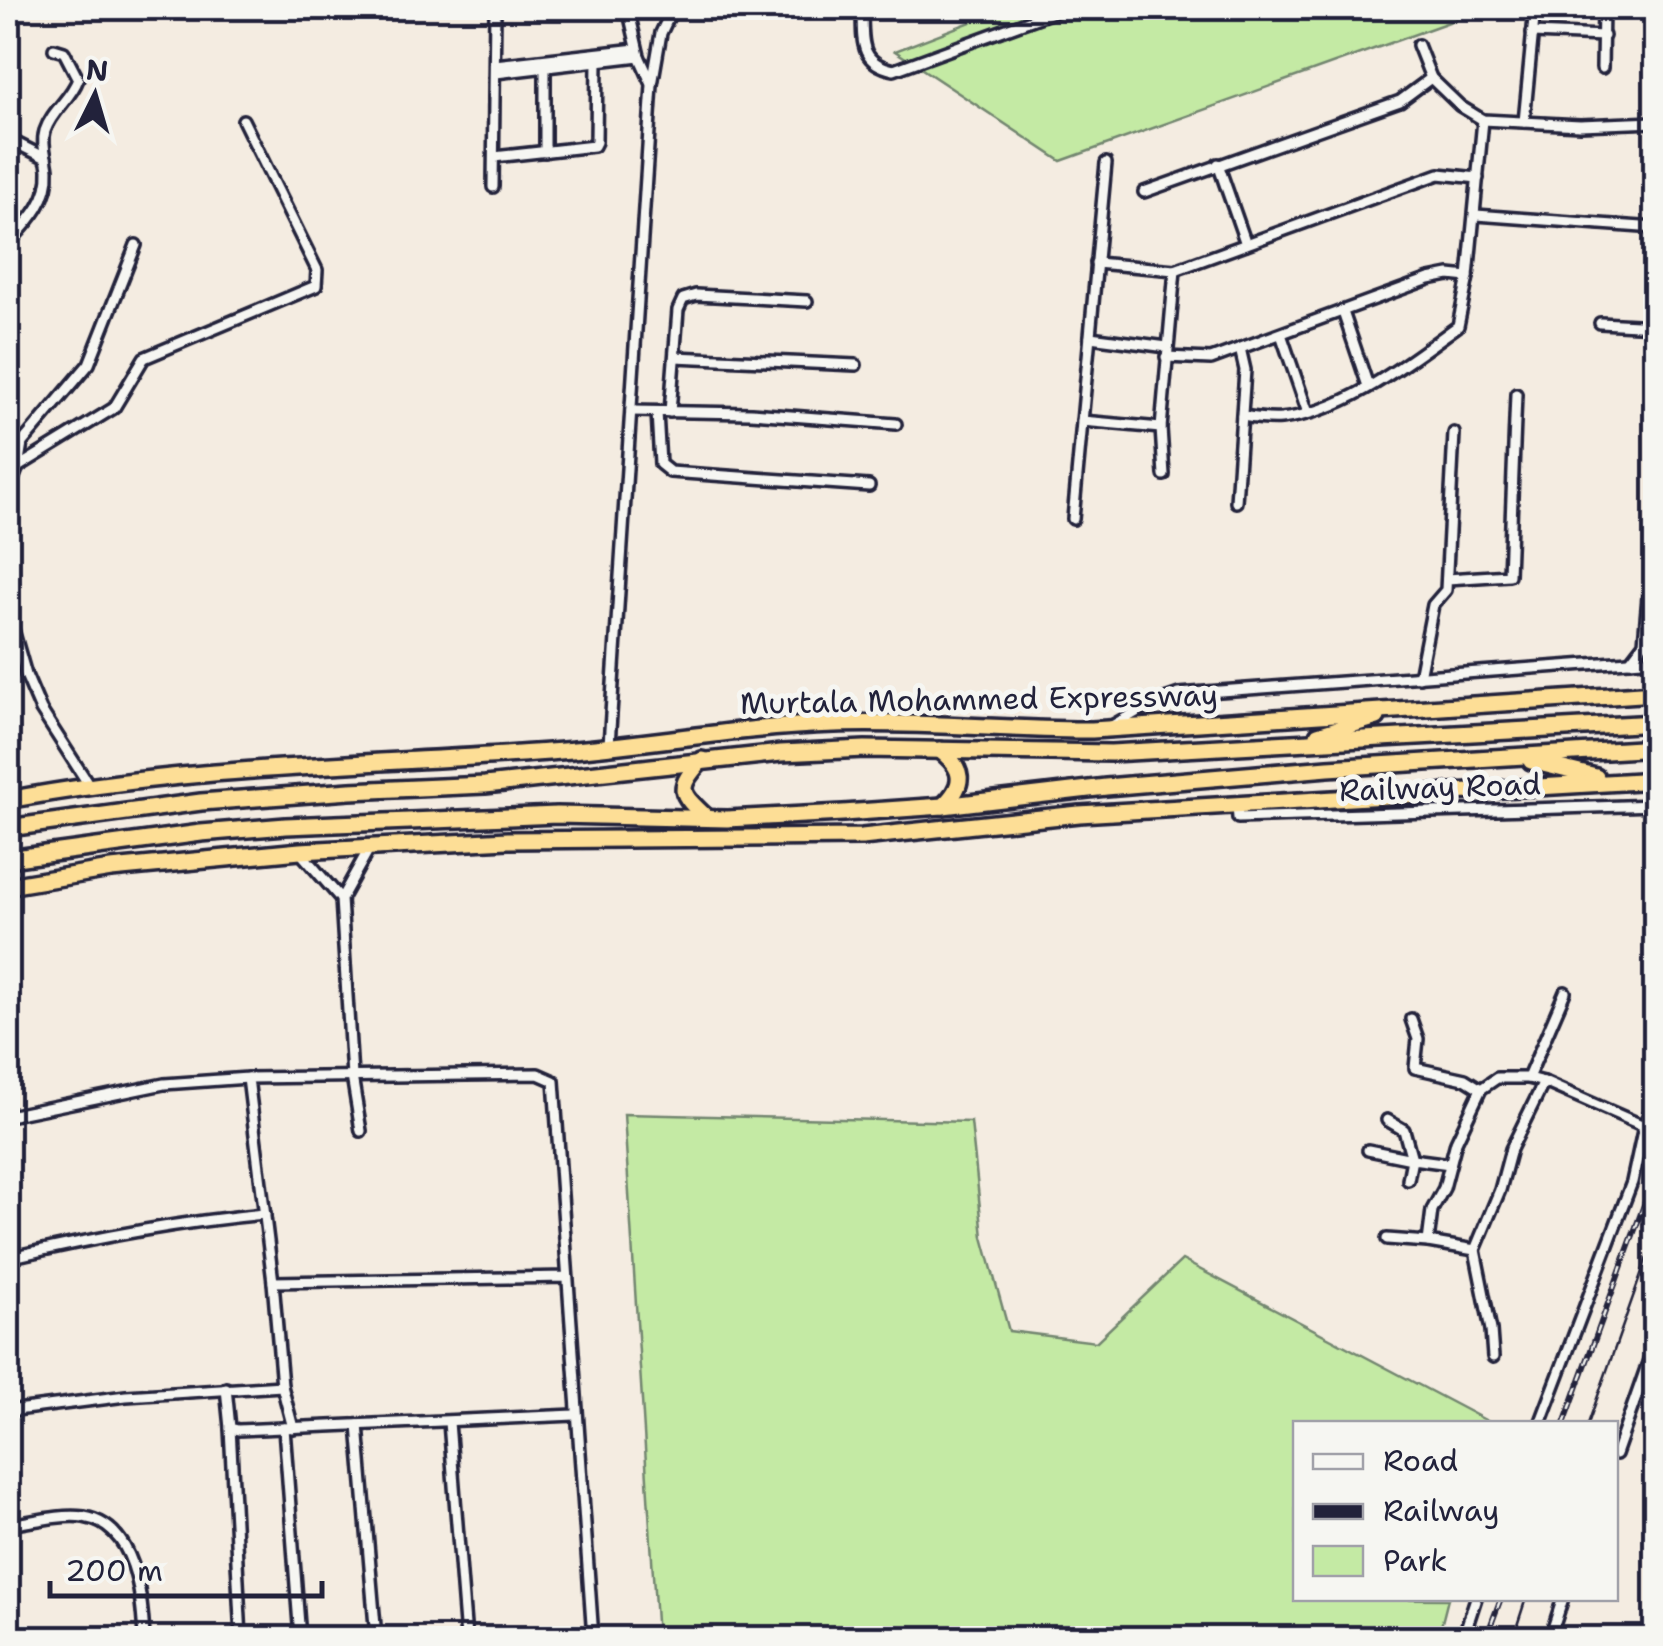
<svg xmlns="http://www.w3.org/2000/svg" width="1663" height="1646" viewBox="0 0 1663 1646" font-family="'Shantell Sans',sans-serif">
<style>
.green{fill:#c4eaa4;stroke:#738670;stroke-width:2.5}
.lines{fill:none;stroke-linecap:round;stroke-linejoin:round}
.street-casing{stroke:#22223b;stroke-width:16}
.highway-casing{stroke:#22223b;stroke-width:22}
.street{stroke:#f6f6f2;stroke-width:9}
.highway{stroke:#fdde96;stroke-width:15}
.tram{stroke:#22223b;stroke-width:2.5}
.rail-casing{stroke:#22223b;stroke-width:6}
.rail{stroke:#f6f6f2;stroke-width:2.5;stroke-dasharray:8;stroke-linecap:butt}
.labels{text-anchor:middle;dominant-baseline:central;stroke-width:10;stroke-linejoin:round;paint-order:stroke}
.street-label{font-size:30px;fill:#22223b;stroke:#f6f6f2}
</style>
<rect width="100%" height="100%" fill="#f4ece1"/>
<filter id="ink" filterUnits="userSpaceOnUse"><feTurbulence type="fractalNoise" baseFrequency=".01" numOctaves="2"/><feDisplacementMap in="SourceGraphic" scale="20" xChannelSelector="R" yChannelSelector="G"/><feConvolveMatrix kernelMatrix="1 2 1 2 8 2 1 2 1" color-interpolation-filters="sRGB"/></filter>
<g filter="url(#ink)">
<g class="green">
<polygon points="1007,8 1488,8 1061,161 895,51"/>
<polygon points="624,1114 971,1122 983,1237 1009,1331 1096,1342 1182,1260 1491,1423 1296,1424 1296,1598 1448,1599 1438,1638 657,1638"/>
</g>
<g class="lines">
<g class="street-casing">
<g id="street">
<polyline points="628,8 639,56 651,82"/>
<path d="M862 8C863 39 858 63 894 70L1064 8"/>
<polyline points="1532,33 1604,36"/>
<polyline points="1418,45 1431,78 1460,106 1483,120 1580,125 1656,122"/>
<polyline points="495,65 636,49"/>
<polyline points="545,67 545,152"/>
<polyline points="1602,68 1603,8"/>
<polyline points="496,73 639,56"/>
<polyline points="1524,122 1535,8"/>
<polyline points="8,139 46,158"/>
<polyline points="494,157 594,146 596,142 597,61"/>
<polyline points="1218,164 1246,244"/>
<polyline points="493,187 495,8"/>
<polyline points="1144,192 1400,101 1431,78"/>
<polyline points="1476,215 1656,228"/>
<path d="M8 244C27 223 50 201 48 170 47 158 41 144 45 131 52 110 71 99 78 79L64 52 54 49"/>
<polyline points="1096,263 1175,270 1439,174 1478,178"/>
<polyline points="1343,312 1368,386"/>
<polyline points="1600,323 1656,326"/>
<polyline points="1281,334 1308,413"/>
<polyline points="1090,337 1167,347"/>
<polyline points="675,357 856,365"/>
<polyline points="1166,357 1211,359 1429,279 1449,275 1468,277"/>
<polyline points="631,411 751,413 896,424"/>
<polyline points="657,412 660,464 670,472 869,486"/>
<polyline points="670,412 678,310 683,299 696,295 807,301"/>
<path d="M1242 416C1255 418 1269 420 1281 419 1346 412 1407 363 1458 326L1468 277 1483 120"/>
<polyline points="1082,421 1161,428 1175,270"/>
<polyline points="1161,428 1164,475"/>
<polyline points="18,467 114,408 144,358 316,286 317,270 243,120"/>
<polyline points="8,492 18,467 22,443 89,364 136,245"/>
<polyline points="1236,502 1245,370 1240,348"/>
<polyline points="1073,519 1106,163"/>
<polyline points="1447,579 1509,575 1516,394"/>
<polyline points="8,612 26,675 41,710 89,785"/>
<polyline points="1630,661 1644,643 1648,596 1656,589"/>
<polyline points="1419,677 1433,605 1446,590 1454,433"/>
<polyline points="1112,726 1150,704 1179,694 1656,659"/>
<polyline points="609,745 652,85 661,33 673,8"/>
<polyline points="1237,806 1238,818 1656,805"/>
<polyline points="300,852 341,899"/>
<polyline points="1411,1019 1418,1039 1415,1068 1465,1079 1481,1089"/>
<polyline points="1528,1078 1565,992"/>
<polyline points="8,1116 164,1084 248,1078"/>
<polyline points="361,1131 352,1076 341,899 370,847"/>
<polyline points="1368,1150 1412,1159 1404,1130 1387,1120"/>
<polyline points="1408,1180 1412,1159 1450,1164"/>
<polyline points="1387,1239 1428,1242"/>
<polyline points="1475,1250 1428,1242 1432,1210 1444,1188 1456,1142 1481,1089 1497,1078 1528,1078 1544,1082"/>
<path d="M8 1258C93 1238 177 1222 265 1214"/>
<polyline points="567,1277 273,1282 248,1078 538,1074 554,1081 593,1638"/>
<polyline points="273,1282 282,1386 293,1428"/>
<polyline points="1493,1357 1491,1330 1475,1250 1500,1190 1511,1149 1544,1082 1644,1126"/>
<polyline points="226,1388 230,1428 238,1430 575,1415"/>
<polyline points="8,1411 126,1396 282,1386"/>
<polyline points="449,1422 466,1638"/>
<polyline points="1540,1424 1632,1182 1644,1126 1656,1096"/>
<polyline points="358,1425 376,1638"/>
<polyline points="230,1428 241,1638"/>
<polyline points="284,1428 300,1638"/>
<polyline points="1616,1454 1656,1340"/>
<path d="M8 1525C32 1522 59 1514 84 1517 136 1526 142 1595 144 1638"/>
<polyline points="1463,1638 1476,1598"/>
<polyline points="1550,1638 1563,1598"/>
</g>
</g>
<g class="highway-casing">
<g id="highway">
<polyline points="1318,735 1377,717"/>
<path d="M940 750C964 769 966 784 943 806"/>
<path d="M702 760C675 789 680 793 707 818"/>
<polyline points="1531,761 1596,777"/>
<path d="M8 800C186 766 368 765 549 752 645 745 739 727 835 724 921 721 1006 730 1092 730L1656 693"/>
<polyline points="8,828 201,802 350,791 485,785 781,753 865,749 1111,753 1656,723"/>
<polyline points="8,859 201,833 286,826 557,815 727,819 843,813 943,806 1106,787 1328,768 1656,748"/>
<polyline points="8,886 111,869 300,851 508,840 862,837 1079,814 1656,780"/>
</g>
</g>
<use href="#street" class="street"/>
<use href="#highway" class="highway"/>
<g class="tram">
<polyline points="1588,1424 1656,1232"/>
<polyline points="1513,1638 1526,1598"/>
</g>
<g class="rail-casing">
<g id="rail">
<polyline points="1564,1424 1656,1172"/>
<polyline points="1486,1638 1501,1598"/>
</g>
</g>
<use href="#rail" class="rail"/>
</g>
</g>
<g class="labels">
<g class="street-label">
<text transform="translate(979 699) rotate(-1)">Murtala Mohammed Expressway</text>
<text transform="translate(1440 787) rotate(-2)">Railway Road</text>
</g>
</g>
<rect width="1663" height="1646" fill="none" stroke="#f6f6f2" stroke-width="40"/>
<rect x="20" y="20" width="1623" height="1606" fill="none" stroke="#22223b" stroke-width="4" filter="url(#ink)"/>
<rect x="1293" y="1421" width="325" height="180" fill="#f6f6f2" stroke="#a1a1a9" stroke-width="2.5"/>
<rect x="1313" y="1454" width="50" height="15" fill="#f6f6f2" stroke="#a1a1a9" stroke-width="2.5"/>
<text x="1383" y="1471" font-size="30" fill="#22223b">Road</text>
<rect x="1313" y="1504" width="50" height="15" fill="#22223b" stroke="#a1a1a9" stroke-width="2.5"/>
<text x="1383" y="1521" font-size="30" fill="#22223b">Railway</text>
<rect x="1313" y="1546" width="50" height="30" fill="#c4eaa4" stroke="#a1a1a9" stroke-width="2.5"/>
<text x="1383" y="1571" font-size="30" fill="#22223b">Park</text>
<g transform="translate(95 95) rotate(5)" stroke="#f6f6f2" stroke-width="8" paint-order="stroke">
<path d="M0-8L18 38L0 25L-18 38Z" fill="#22223b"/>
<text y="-15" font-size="28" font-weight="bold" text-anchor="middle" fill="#22223b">N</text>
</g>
<path d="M50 1581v15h272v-15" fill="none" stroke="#22223b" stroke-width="5"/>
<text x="65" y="1581" font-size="30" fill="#22223b" stroke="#f6f6f2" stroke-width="8" paint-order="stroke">200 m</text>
</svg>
